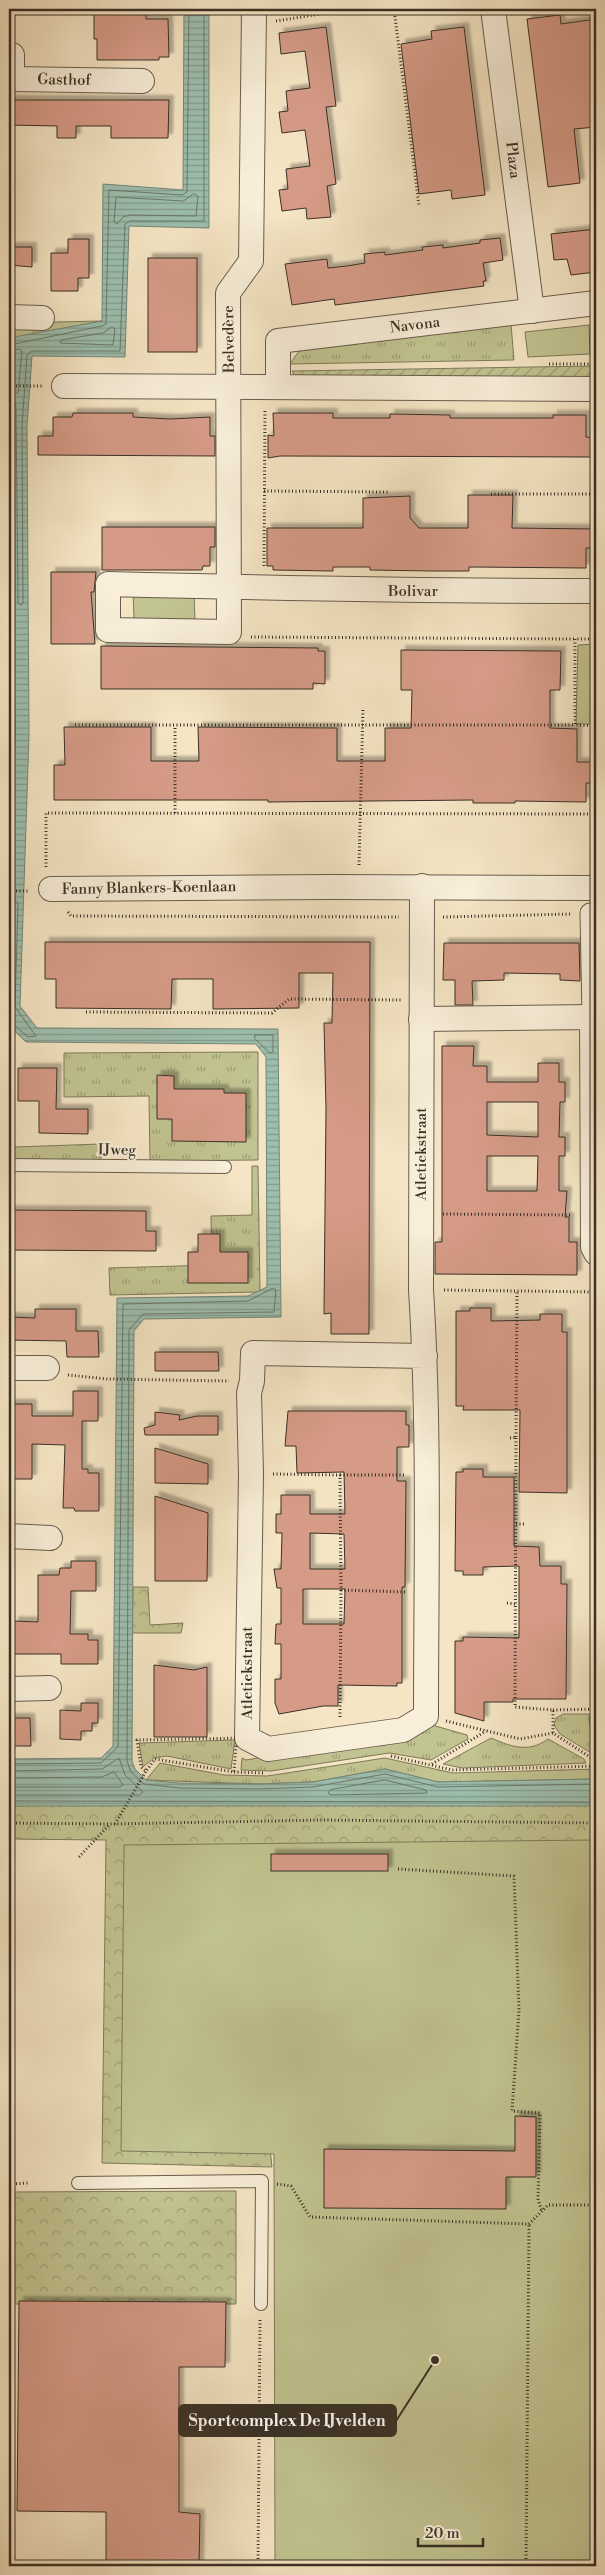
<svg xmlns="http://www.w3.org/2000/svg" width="605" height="2575" viewBox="0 0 605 2575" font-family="'Libre Bodoni',serif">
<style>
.grass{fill:url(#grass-tufts);stroke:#7d7a5a}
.forest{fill:url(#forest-crowns);stroke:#7d7a5a}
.park{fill:#c1c390;stroke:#7d7a5a}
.garden{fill:url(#garden-furrows);stroke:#7d7a5a}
.water{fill:url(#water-rules);stroke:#758678}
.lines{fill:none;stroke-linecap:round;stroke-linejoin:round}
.shore{stroke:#6b786a;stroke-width:1}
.building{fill:#d69b87;stroke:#393025;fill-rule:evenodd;filter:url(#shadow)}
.service-casing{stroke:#685d4d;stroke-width:14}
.pedestrian-casing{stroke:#685d4d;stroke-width:21}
.minor-casing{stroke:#685d4d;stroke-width:26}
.path{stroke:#393025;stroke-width:3;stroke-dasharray:1 2.5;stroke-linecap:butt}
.service{stroke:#f8eed9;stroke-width:12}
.pedestrian{stroke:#f8eed9;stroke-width:19}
.minor{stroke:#f8eed9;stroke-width:24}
.labels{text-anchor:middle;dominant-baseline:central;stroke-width:4;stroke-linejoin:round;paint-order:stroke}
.street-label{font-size:15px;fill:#393025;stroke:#f8eed9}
.leader{fill:none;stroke:#393025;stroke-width:2}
.callout-dot{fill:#393025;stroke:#f8eed9;stroke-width:2}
.callout{fill:#393025;stroke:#393025;stroke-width:2}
.callout-label{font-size:16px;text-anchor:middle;font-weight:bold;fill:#fff}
</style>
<defs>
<pattern id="grass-tufts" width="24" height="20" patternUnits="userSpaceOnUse" patternTransform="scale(1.25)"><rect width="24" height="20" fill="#c1c390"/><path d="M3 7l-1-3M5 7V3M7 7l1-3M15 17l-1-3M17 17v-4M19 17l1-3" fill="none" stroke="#9e9f75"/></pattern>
<pattern id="forest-crowns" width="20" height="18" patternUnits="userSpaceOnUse" patternTransform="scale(1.25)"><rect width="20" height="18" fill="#c1c390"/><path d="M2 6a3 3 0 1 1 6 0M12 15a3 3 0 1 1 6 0" fill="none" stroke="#9e9f75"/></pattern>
<pattern id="garden-furrows" width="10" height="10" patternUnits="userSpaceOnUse" patternTransform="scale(1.25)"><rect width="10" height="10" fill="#c1c390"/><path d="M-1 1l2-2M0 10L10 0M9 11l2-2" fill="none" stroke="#9e9f75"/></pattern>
<pattern id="water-rules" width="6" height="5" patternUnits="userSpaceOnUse" patternTransform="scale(1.25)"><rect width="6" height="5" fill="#9dbfaf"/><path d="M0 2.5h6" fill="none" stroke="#819c8e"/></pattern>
<filter id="shadow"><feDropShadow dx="4.5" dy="-4.5" stdDeviation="1" flood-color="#0004"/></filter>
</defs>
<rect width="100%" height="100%" fill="#f5e5c4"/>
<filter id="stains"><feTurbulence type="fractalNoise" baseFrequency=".004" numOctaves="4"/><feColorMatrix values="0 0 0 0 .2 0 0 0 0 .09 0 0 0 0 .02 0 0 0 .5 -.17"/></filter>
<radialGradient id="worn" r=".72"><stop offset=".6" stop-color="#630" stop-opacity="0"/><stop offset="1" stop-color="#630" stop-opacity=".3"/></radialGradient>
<g class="grass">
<polygon points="102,321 9,341 9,323"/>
<polygon points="511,324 514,360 290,364 299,351"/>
<polygon points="258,1052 258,1160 150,1161 149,1096 64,1097 64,1053"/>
<polygon points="9,1139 15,1147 101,1144 101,1161 9,1161"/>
<polygon points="252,1166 258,1166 260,1292 110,1295 109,1268 212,1265 211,1216 252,1215"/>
<polygon points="563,1714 589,1714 591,1736 596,1742 596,1756 560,1734 554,1725 556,1718"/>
<polygon points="432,1725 467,1735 468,1739 431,1760 389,1753 271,1771 241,1770 242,1758 246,1760 393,1734"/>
<path d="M491 1738C512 1747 529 1753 548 1739L584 1759 586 1763 462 1768 443 1764Z"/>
<polygon points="235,1740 231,1769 167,1756 154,1758 143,1767 139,1743"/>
<polygon points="385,1758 453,1773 596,1769 596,1779 438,1782 385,1769 313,1782 259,1784 146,1780 160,1763 224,1775 267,1776"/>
</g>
<g class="forest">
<polygon points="133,1587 148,1587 150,1625 183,1623 181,1633 132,1633"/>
<polygon points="389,1798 596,1798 596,1844 270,2149 272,2167 102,2163 106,1840 9,1839 9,1806"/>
<polygon points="236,2191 236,2304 9,2304 9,2192"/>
</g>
<g class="park">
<polygon points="589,325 590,354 528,357 525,332"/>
<polygon points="133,589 194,592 195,622 134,620"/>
<polygon points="596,644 596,724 576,724 578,645"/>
<polygon points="596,1840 596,2566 275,2566 274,2154 121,2151 124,1845"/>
</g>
<polygon class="garden" points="593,366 593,378 296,377 292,371"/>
<polygon class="water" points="184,9 209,9 209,228 129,226 125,357 32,356 27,426 29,735 20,1006 37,1028 278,1029 281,1317 144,1319 134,1331 132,1761 135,1769 146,1780 180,1783 259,1784 313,1782 385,1769 438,1782 596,1779 596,1806 9,1806 9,1759 101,1758 113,1746 117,1298 248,1296 267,1287 266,1057 256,1044 26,1042 9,1026 15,731 9,340 19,336 102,321 103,184 183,190"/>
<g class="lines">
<g class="shore">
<polygon points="194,194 198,196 196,216 130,215 123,217 117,224 114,222 116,197 183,201"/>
<polygon points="112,327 115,329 113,345 60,343 61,340 103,333"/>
<polyline points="9,345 102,326 106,324 109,190 182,195 187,192 189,9"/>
<polyline points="9,351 19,349 22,351 18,393 9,394"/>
<polyline points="9,400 14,401 16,406 18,603 21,605 23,603 22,426 27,355 32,351 120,351 125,224 130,221 204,221 204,9"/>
<polyline points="9,903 16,901 18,904 15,1007 36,1036 28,1037 13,1024 9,1023"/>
<polyline points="9,910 12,912 9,999"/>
<polygon points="255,1035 273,1035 273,1052 270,1053 255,1039"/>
<polyline points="9,1764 101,1763 118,1747 123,1304 248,1301 273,1288 276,1290 274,1312 143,1314 129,1330 127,1761 131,1772 144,1784 180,1788 259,1789 313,1787 385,1774 438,1787 596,1784"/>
<polyline points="9,1771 102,1769 119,1758 125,1775 143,1792 140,1795 9,1795"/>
<polyline points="9,1778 102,1777 114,1772 123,1785 120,1787 9,1787"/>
<polygon points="385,1780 426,1790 427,1793 331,1795 328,1793 330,1790"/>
<polyline points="9,1801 596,1802"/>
</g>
</g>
<g class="building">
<polygon points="94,12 146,13 146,19 168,19 169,57 159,57 159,60 97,60 97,39 94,39"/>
<polygon points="560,15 561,24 596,19 596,127 574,129 580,183 548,187 527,19"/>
<polygon points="326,27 336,106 326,107 336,184 327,186 331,217 307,219 306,208 282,211 279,190 288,189 286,169 310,166 305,130 282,133 279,112 288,111 286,91 310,88 305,51 281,54 279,33"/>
<polygon points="464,27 485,195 452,199 451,190 419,194 401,44 432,39 431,31"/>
<polygon points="9,100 169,100 168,138 111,138 111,126 76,126 76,138 57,138 57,126 9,125"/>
<polygon points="596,229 596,272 571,275 567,259 554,260 551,234"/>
<polygon points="500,238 503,260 483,263 486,281 483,281 484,286 335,305 334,299 292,305 285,264 327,259 328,268 347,266 365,263 364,254 385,252 385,255 423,250 422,247 443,245 443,248 480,243 480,240"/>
<polygon points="68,239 89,239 89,278 78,278 78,291 51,291 51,253 68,253"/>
<polygon points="9,247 32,247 32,267 9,265"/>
<rect x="148" y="258" width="49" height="94"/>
<polygon points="73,413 133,413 133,417 170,419 210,417 210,436 215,436 215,456 38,455 38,436 53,436 53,417 72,417"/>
<polygon points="273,413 333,413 333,418 390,418 390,414 450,415 450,418 553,418 553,415 586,415 586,437 595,438 595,457 280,456 268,458 268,435 274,436"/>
<polygon points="468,495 513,495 512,528 595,529 595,548 586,548 586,568 469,567 469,571 431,571 370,570 370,567 333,567 333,571 273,570 273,566 267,566 267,528 363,528 363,498 410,496 410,518 419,528 468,528"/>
<polygon points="102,527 215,527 215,547 210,547 210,566 203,566 202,570 102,570"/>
<polygon points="51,572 96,572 94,592 91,592 95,644 51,644"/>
<polygon points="101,646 318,648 318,651 325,651 325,684 313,683 313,689 101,689"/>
<polygon points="401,650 561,651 560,690 550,690 550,728 577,729 577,762 594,762 594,783 586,783 586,802 515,801 515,803 473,803 473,800 268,802 268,800 54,800 54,765 65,765 64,727 151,727 151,761 199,761 198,727 337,728 337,761 385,761 385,728 411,728 412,690 401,690"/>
<polygon points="45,942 370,942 369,1334 331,1334 331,1313 324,1314 326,1109 324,1023 332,1023 333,973 299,973 299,1008 213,1009 213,979 172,979 171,1009 56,1008 56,979 45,979"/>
<polygon points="444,943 579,943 580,981 560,980 560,974 504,973 504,980 472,981 473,1005 455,1005 455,980 443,980"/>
<path d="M442 1046H474L473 1066H487V1082H538V1063H559V1082H565V1102H560L559 1137H565V1156H559V1191H567L565 1217H569V1242H577V1275L435 1274V1242H442ZM487 1102H538V1137L487 1135ZM487 1156H538L537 1191H487Z"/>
<polygon points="18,1068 57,1068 56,1109 88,1109 88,1134 39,1133 39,1101 18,1101"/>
<polygon points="157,1075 174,1076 174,1089 224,1089 224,1093 246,1093 246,1142 172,1141 172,1119 157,1119"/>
<polygon points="9,1210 146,1211 146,1231 156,1231 156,1251 9,1250"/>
<polygon points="198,1234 220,1234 220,1252 248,1252 248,1283 188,1283 188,1252 198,1252"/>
<polygon points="470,1308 491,1308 491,1321 540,1320 540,1314 562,1314 562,1332 567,1332 567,1493 519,1492 520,1410 463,1410 464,1406 456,1406 456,1311 470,1311"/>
<polygon points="35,1309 76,1309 76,1331 98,1331 99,1357 67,1357 66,1341 9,1340 9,1317 35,1318"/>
<polygon points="155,1352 218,1352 219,1371 155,1371"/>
<polygon points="73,1391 98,1391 98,1421 82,1421 82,1469 88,1469 88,1473 99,1473 99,1511 75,1511 74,1508 63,1508 65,1445 32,1444 32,1479 13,1479 13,1431 9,1431 9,1404 32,1404 32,1416 73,1416"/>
<path d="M288 1411H406V1425H409V1447H397V1481H406L405 1587H402V1683H397V1686L338 1685V1706H323L279 1714 275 1703V1679H281V1644H275L276 1624H281V1588H277L274 1569H281L282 1533H276V1514H281V1495H310V1514H345L344 1472 297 1473 296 1446H285ZM310 1533 344 1534 345 1569H310ZM303 1589H345L344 1624H303Z"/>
<polygon points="155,1412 180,1415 179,1420 197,1416 218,1416 218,1435 145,1435 144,1428 155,1425"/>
<polygon points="155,1448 208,1464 208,1484 155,1483"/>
<polygon points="463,1469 483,1469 483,1477 514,1477 514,1546 539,1547 540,1566 561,1566 561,1584 567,1584 566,1699 513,1699 513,1702 484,1702 484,1721 455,1713 455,1641 463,1641 463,1637 519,1638 519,1566 483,1567 483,1575 463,1575 463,1571 455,1571 456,1472 463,1472"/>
<polygon points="155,1496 208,1513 207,1581 155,1581"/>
<polygon points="71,1561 96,1561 96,1591 71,1591 70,1634 88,1634 88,1640 98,1640 98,1664 61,1664 61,1654 14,1654 14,1621 38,1622 38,1575 59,1575 60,1568 71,1568"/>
<polygon points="154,1665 194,1670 207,1667 207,1737 154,1737"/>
<polygon points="81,1703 98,1703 98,1723 92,1723 92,1731 81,1731 81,1740 60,1739 60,1710 81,1711"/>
<polygon points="9,1718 30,1718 31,1746 9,1746"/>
<rect x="271" y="1854" width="117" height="17"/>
<polygon points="515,2116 536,2117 536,2177 506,2177 506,2209 324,2208 324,2149 515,2151"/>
<polygon points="19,2301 226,2302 225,2367 179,2367 179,2512 200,2514 199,2566 106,2566 106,2512 17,2511"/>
</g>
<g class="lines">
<g class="service-casing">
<g id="service">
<polyline points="9,1165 225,1167"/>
<polyline points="78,2183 262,2181 261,2304"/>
</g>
</g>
<g class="pedestrian-casing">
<polyline id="pedestrian" points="590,913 592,1017"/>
</g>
<g class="minor-casing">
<g id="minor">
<path d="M254 9 251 261 228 293 229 632 108 630V584C271 588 433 591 596 591"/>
<polyline points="493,9 532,311"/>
<polyline points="9,55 12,55 12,79 142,81"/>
<polyline points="9,317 42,318"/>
<polyline points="64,386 596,389"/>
<polyline points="278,386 278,341 596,303"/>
<path d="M422 886 421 1290C430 1432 426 1574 426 1716L403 1730 268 1749 247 1738 251 1474 249 1393 252 1381 253 1353 425 1356"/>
<polyline points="51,889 329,887 596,888"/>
<polyline points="421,1019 592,1017 593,1247 596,1253"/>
<polyline points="9,1368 47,1368"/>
<polyline points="9,1536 50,1538"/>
<polyline points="9,1689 49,1688"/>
</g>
</g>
<g class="path">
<polyline points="394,9 419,206"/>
<polyline points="276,21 352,9"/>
<polyline points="549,364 596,364"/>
<polyline points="9,386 44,386"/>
<polyline points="264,491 390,492"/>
<polyline points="491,494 596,494"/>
<polyline points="264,566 265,410"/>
<polyline points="251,637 575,639"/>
<polyline points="596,639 575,639 575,725 596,726"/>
<polyline points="75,725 575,725"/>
<polyline points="175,813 175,726"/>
<polyline points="359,865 363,708"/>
<polyline points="46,867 46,813 596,814"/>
<polyline points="9,891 30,891"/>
<polyline points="68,912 71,916 399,917"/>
<polyline points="443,917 572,914"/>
<polyline points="86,1012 272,1013 289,999 401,1000"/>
<polyline points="443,1214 572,1215"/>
<polyline points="444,1290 596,1292"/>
<polyline points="68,1375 107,1379 229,1381"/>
<polyline points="516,1437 517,1291"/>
<polyline points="510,1438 516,1437 515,1707 553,1710 553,1733 596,1761"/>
<polyline points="273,1474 340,1475 341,1590 405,1592"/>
<polyline points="340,1475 404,1475"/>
<polyline points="516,1524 524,1524"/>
<polyline points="507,1603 515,1604"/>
<polyline points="553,1710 596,1709"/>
<polyline points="340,1717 341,1590"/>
<polyline points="446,1721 520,1739 553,1733"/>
<polygon points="247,1738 236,1745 234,1772 155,1759 146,1771 141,1767 137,1740"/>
<polyline points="391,1756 452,1770 596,1766"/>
<polyline points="432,1764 486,1731"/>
<polyline points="234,1772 264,1773"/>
<polyline points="9,1823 111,1824 323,1820 596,1823"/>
<polyline points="115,1824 146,1771"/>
<polyline points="79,1857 110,1824"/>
<polyline points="398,1869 514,1876 519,2010 512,2111 540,2113 538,2200 542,2211"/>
<polyline points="9,2184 29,2183"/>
<polyline points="277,2184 291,2186 310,2217 529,2224 548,2205 596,2205"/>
<polyline points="258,2566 260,2319"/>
<polyline points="526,2566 529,2224"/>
</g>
<use href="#service" class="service"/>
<use href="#pedestrian" class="pedestrian"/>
<use href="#minor" class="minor"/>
</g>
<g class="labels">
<g class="street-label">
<text transform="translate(64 80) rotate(1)">Gasthof</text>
<text transform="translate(513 160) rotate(83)">Plaza</text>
<text transform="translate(415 325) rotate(-7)">Navona</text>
<text transform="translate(229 339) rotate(-91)">Belvedère</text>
<text x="413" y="591">Bolivar</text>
<text transform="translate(149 888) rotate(-1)">Fanny Blankers-Koenlaan</text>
<text transform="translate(117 1150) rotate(1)">IJweg</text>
<text transform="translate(421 1154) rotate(-90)">Atletiekstraat</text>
<text transform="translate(247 1673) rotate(-90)">Atletiekstraat</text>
</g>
</g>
<path class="leader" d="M435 2360L396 2421"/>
<circle class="callout-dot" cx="435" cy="2360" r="5"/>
<rect class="callout" x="179" y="2405" width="217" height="31" rx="5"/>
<g class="callout-label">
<text x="287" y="2426">Sportcomplex De IJvelden</text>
</g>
<rect width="605" height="2575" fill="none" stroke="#f5e5c4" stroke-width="30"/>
<rect x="10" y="10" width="585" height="2555" fill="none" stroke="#393025" stroke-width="2.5"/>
<rect x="15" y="15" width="575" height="2545" fill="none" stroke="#393025"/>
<path d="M418 2538v8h65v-8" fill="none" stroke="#393025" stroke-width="2.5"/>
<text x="425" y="2538" font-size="15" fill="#393025" stroke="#f8eed9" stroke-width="4" paint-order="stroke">20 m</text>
<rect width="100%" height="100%" filter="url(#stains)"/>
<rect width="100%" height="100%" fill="url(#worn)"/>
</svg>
